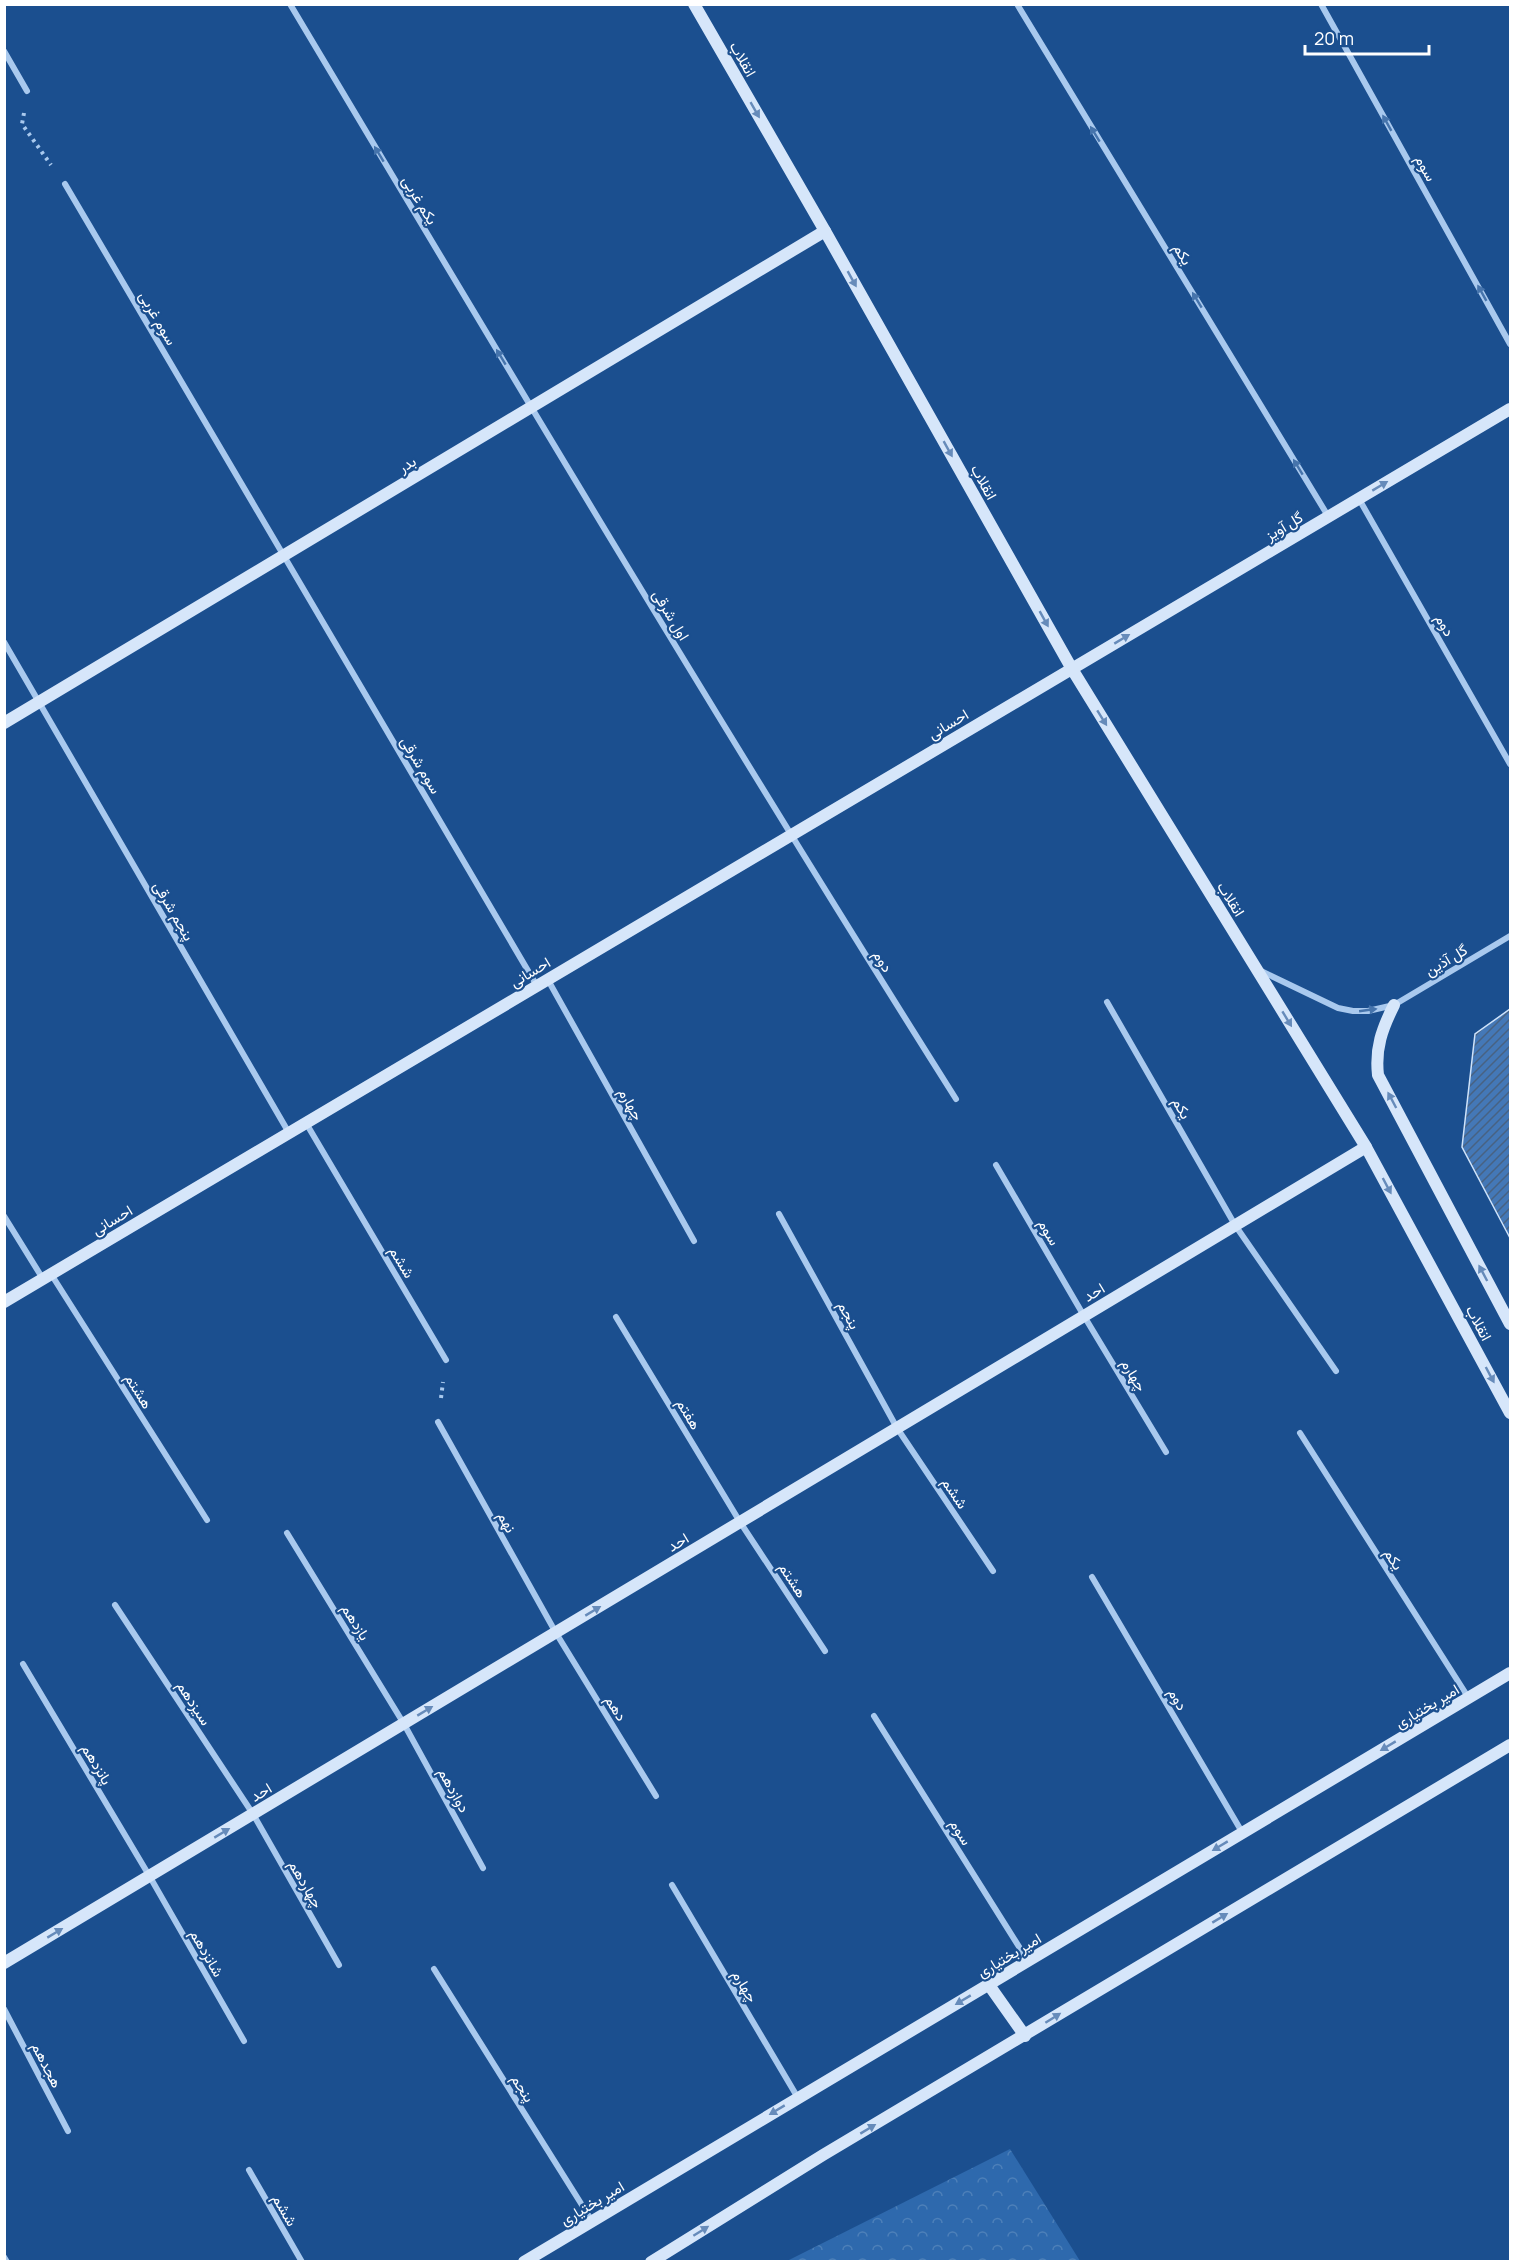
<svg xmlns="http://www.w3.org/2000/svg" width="1515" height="2266" viewBox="0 0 1515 2266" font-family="Manrope,Vazirmatn,sans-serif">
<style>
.park{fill:url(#park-crowns)}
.building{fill:url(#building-hatch);stroke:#cfe3fa;stroke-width:1.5}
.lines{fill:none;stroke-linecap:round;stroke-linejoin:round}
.path{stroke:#a9c9ee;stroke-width:4;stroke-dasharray:3 4.5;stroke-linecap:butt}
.street{stroke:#a9c9ee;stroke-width:6}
.secondary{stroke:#d6e6fa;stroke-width:12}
.oneway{fill:#668bba}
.oneway2{fill:#4674ac}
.labels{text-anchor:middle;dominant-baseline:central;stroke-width:4.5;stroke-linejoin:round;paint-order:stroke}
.street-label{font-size:15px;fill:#fff;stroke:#1b4f8f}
</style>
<defs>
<pattern id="park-crowns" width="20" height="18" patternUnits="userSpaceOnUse" patternTransform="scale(1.5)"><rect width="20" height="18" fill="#2e69ad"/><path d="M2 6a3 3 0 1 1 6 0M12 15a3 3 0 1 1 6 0" fill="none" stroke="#4d80b9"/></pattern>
<pattern id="building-hatch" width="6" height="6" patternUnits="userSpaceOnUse" patternTransform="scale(1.5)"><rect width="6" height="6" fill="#4478b7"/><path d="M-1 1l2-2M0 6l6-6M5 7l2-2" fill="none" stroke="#486282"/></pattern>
</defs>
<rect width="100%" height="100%" fill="#1b4f8f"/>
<polygon class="park" points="1010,2149 1080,2261 787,2261"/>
<polygon class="building" points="1510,1009 1510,1238 1462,1147 1475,1034"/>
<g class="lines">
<g class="path">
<polyline points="24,113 22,124 51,165"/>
<polyline points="441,1398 443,1382"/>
</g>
<g class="street">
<path d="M290 4C509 371 728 738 956 1099"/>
<polyline points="1017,4 1328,516"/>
<polyline points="1321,4 1510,344"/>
<polyline points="4,51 27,91"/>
<polyline points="65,184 537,986"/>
<polyline points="1359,499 1510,764"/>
<polyline points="4,642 289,1133"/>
<polyline points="1261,971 1338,1008 1353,1011 1368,1011 1394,1005 1510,936"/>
<polyline points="548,980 694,1241"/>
<polyline points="1107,1002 1235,1225 1336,1371"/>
<polyline points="306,1123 446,1360"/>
<polyline points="996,1165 1084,1316 1166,1452"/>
<polyline points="779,1214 897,1428 993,1571"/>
<polyline points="4,1216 43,1279"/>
<polyline points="51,1274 207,1520"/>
<polyline points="616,1317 740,1522 825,1651"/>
<polyline points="438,1422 556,1633 656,1796"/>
<polyline points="1300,1433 1468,1697"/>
<polyline points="287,1533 404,1724 483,1868"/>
<polyline points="1092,1577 1242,1832"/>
<polyline points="115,1605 253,1814 339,1965"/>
<polyline points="23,1664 150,1877 244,2041"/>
<polyline points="874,1716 1028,1961"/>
<polyline points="672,1885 798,2098"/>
<polyline points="434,1969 592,2221"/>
<polyline points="4,2009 68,2131"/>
<polyline points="249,2170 302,2262"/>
<polyline points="4,2257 7,2262"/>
</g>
<g class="secondary">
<polyline points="694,4 825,231 1072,669 1366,1147 1510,1413"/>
<polyline points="4,723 825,231"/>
<path d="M1394 1005C1382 1029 1375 1048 1378 1075L1510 1324"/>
<polyline points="4,1302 1510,409"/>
<polyline points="4,1963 1366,1147"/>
<polyline points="989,1985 1025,2036"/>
<polyline points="524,2262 1510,1673"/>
<polyline points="651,2262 823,2155 1510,1745"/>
</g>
</g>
<defs><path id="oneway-solid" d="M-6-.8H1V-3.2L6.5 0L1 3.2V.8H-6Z" transform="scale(1.5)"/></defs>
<g class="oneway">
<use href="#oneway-solid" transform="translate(755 110) rotate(60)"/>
<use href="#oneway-solid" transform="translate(852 279) rotate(61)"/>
<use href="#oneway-solid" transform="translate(948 449) rotate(61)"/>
<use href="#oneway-solid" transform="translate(1380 486) rotate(-31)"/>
<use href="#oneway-solid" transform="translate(1044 619) rotate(61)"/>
<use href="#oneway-solid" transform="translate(1122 639) rotate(-31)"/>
<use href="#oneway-solid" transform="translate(1102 718) rotate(58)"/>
<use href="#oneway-solid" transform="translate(1287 1019) rotate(59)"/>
<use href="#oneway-solid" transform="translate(1392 1100) rotate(-118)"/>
<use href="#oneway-solid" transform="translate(1387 1186) rotate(62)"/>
<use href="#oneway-solid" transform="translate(1483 1273) rotate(-118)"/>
<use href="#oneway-solid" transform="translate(1490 1375) rotate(62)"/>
<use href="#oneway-solid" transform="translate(593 1611) rotate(-31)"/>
<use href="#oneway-solid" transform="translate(425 1711) rotate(-31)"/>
<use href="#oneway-solid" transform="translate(1388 1746) rotate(149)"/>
<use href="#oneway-solid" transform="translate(222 1833) rotate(-31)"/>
<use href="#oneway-solid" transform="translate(1220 1846) rotate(149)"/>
<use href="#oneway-solid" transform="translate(1220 1918) rotate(-31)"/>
<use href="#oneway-solid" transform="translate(55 1933) rotate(-31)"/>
<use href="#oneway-solid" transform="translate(963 2000) rotate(149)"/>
<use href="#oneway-solid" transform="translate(1053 2018) rotate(-32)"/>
<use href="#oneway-solid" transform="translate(777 2110) rotate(149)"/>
<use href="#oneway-solid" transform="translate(868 2129) rotate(-31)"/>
<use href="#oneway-solid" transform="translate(701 2231) rotate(-32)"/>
</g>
<g class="oneway2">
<use href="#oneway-solid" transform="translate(1387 123) rotate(-119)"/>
<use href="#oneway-solid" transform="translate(1095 134) rotate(-121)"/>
<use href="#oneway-solid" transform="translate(379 154) rotate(-121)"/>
<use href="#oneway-solid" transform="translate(1482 293) rotate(-119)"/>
<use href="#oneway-solid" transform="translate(1197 300) rotate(-121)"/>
<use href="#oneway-solid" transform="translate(501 357) rotate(-121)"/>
<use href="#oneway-solid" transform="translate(1298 467) rotate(-121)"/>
<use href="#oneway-solid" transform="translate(1368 1010) rotate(-8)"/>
</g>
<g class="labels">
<g class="street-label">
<text transform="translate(743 59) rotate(60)">انقلاب</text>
<text transform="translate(1426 168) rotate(61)">سوم</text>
<text transform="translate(420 200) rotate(59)">یکم غربی</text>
<text transform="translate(1183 254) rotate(59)">یکم</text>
<text transform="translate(158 318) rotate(60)">سوم غربی</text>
<text transform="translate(407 464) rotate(-31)">بدر</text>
<text transform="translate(984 482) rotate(61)">انقلاب</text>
<text transform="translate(1284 526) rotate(-31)">گل آویز</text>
<text transform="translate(671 615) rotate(59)">اول شرقی</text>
<text transform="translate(1445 625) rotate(60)">دوم</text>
<text transform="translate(948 724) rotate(-31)">احسانی</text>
<text transform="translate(421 765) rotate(59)">سوم شرقی</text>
<text transform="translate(1231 899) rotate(58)">انقلاب</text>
<text transform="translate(174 911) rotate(60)">پنجم شرقی</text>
<text transform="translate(1446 960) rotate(-31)">گل آذین</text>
<text transform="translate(883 961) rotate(58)">دوم</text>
<text transform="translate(530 972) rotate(-31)">احسانی</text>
<text transform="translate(631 1104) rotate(61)">چهارم</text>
<text transform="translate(1182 1108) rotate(60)">یکم</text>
<text transform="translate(112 1220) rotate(-31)">احسانی</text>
<text transform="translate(1049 1232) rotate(60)">سوم</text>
<text transform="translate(402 1262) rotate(59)">ششم</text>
<text transform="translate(1094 1292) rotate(-31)">احد</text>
<text transform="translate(849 1315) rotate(61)">پنجم</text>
<text transform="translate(1479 1323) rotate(62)">انقلاب</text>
<text transform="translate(1134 1375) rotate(59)">چهارم</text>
<text transform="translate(139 1391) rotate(58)">هشتم</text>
<text transform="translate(689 1414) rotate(59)">هفتم</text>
<text transform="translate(955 1493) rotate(56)">ششم</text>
<text transform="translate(507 1522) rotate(61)">نهم</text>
<text transform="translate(678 1542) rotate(-31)">احد</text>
<text transform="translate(1394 1559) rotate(58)">یکم</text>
<text transform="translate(793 1580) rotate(57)">هشتم</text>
<text transform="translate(356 1622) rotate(58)">یازدهم</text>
<text transform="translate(1178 1699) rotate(60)">دوم</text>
<text transform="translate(194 1703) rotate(57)">سیزدهم</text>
<text transform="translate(1427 1706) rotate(-31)">امیر بختیاری</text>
<text transform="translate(616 1708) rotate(58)">دهم</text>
<text transform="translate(97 1764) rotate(59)">پانزدهم</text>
<text transform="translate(454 1790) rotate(61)">دوازدهم</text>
<text transform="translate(261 1792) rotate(-31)">احد</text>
<text transform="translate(961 1832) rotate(58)">سوم</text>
<text transform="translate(306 1884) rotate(60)">چهاردهم</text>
<text transform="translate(207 1953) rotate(60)">شانزدهم</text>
<text transform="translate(1009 1955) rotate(-31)">امیر بختیاری</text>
<text transform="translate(745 1986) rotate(59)">چهارم</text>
<text transform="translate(47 2065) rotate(63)">هجدهم</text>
<text transform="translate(523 2088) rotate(58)">پنجم</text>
<text transform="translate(592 2203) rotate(-31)">امیر بختیاری</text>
<text transform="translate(285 2210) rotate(60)">ششم</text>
</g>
</g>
<rect width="1515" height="2266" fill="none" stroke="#ffffff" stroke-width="12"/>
<path d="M1305 45v9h124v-9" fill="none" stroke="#ffffff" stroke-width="3"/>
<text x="1314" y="45" font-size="18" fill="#ffffff" stroke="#1b4f8f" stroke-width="4.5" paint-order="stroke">20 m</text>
</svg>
